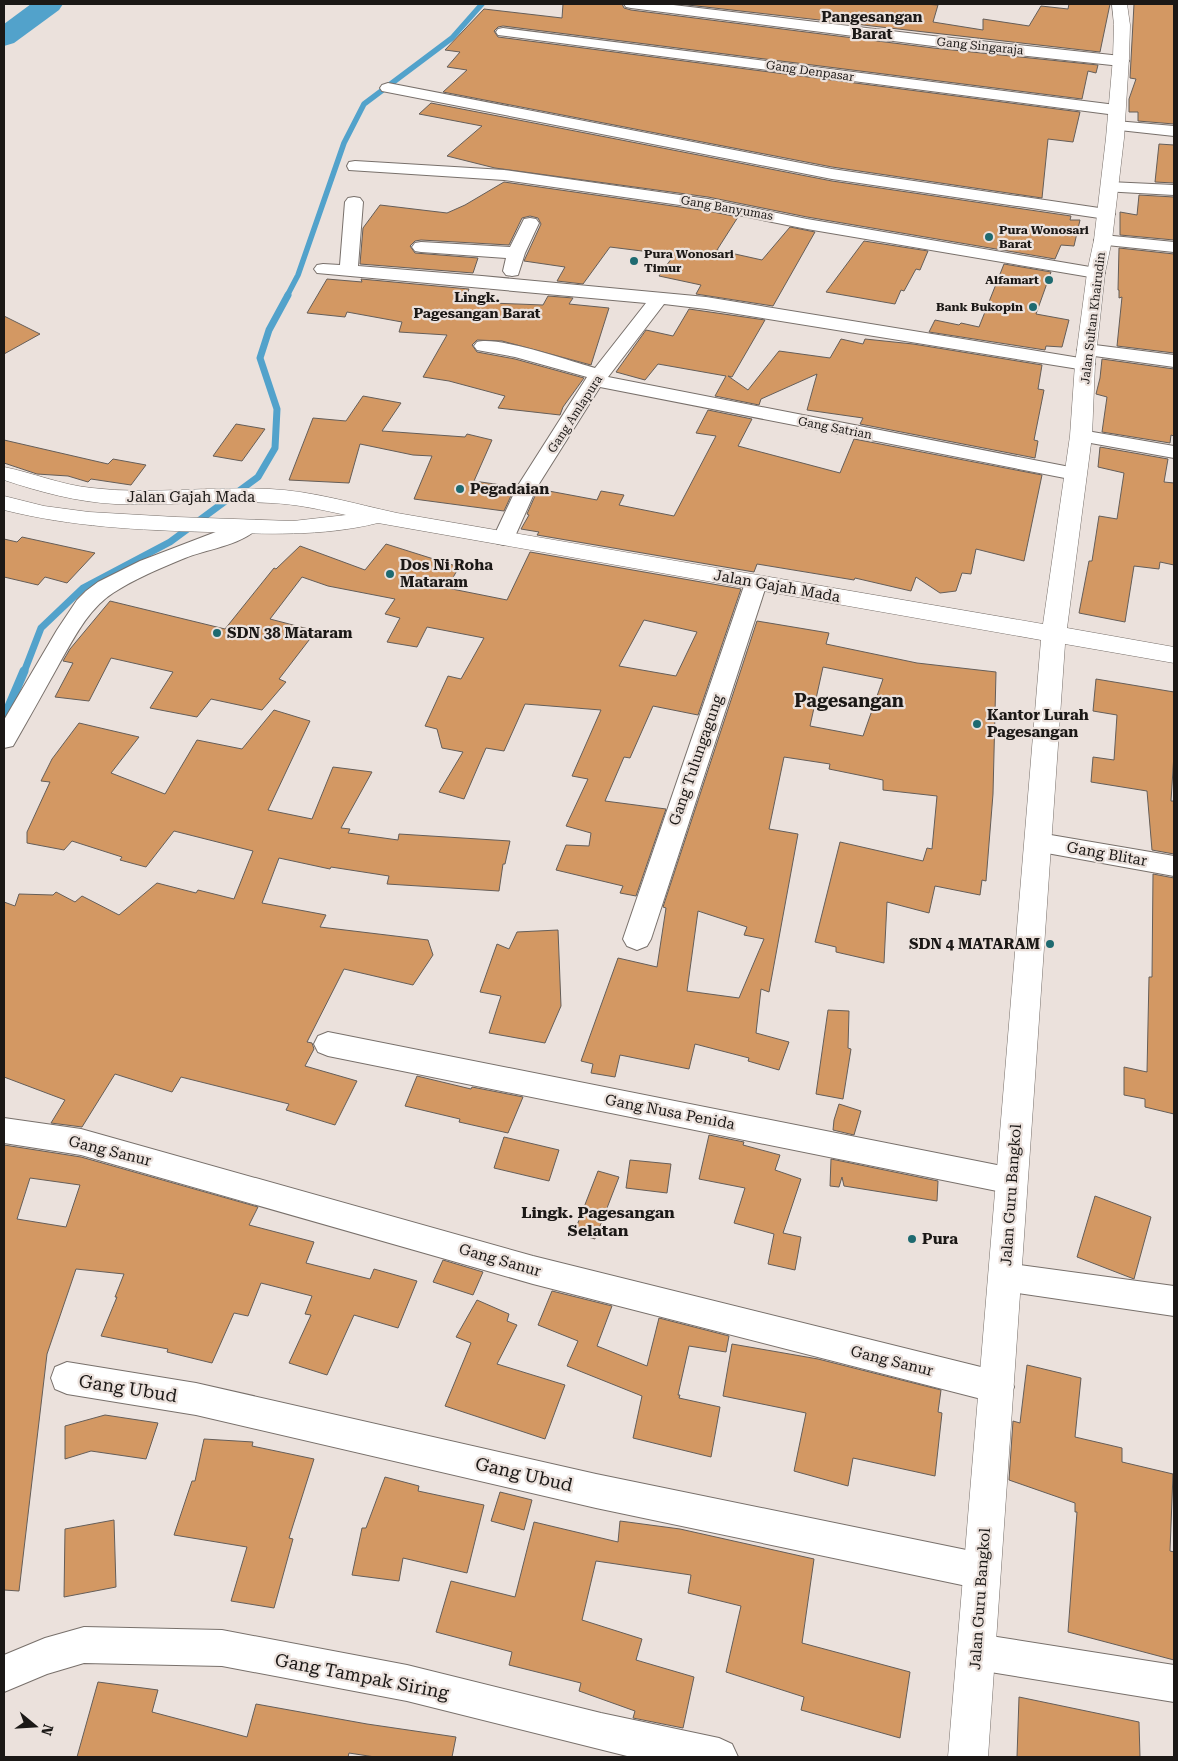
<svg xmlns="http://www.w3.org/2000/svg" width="1178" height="1761" viewBox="0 0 1178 1761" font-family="'Roboto Serif',serif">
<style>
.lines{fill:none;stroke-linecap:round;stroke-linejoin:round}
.stream-far2{stroke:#52a2cb;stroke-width:5.5}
.stream-far1{stroke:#52a2cb;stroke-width:7}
.stream{stroke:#52a2cb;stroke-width:9}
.river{fill:#52a2cb;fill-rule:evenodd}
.building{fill:#d39863;stroke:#655e59;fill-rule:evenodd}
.street-casing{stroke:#78706b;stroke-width:2}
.secondary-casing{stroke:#78706b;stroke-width:1}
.street{fill:#fff;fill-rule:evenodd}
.secondary{fill:#fff;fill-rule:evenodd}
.poi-dot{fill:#1e6a70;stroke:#ebe1dc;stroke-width:2}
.labels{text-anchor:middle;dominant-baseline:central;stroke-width:4.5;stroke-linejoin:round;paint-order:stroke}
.far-street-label{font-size:12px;fill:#1b1816;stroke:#ebe1dc}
.far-poi-label{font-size:12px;font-weight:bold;fill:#1b1816;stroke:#ebe1dc;text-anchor:start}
.far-neighbourhood-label{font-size:14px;font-weight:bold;fill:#1b1816;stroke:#ebe1dc}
.far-quarter-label{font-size:15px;font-weight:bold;fill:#1b1816;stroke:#ebe1dc}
.poi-label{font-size:15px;font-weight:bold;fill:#1b1816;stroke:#ebe1dc;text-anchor:start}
.street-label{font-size:15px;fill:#1b1816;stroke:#ebe1dc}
.neighbourhood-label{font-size:16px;font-weight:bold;fill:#1b1816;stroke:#ebe1dc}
.quarter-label{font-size:18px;font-weight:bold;fill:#1b1816;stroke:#ebe1dc}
.near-street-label{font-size:18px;fill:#1b1816;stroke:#ebe1dc}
</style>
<rect width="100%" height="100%" fill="#ebe1dc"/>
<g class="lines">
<polyline class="stream-far2" points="287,296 298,275 344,143 364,104 452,38 482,4"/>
<polyline class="stream-far1" points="24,672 41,628 83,588 170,542 258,477 275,448 277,409 260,358 269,330 288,295"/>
<polyline class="stream" points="4,718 24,671"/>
<polygon class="river" points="31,4 63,4 59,10 14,43 4,46 4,24"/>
</g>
<g class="building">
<polygon points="563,4 622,4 624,8 631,10 933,48 1098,65 1096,73 1088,71 1082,99 503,26 498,27 494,31 498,37 1080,112 1073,142 1048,139 1042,198 832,167 443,92 467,70 447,67 460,52 445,50 484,9 562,18"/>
<polygon points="679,4 924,4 938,5 933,22 983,30 983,19 1029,26 1041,6 1068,9 1069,4 1110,4 1100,52"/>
<polygon points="1134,4 1174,4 1174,124 1138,121 1138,112 1129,112 1129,99 1136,79 1130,78"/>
<polygon points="431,103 832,181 1071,216 1070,220 1080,220 1074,246 1061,245 1055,259 807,217 708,197 495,168 447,156 482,126 419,114"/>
<polygon points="1159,144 1174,145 1174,183 1155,182"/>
<polygon points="504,182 708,211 738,217 717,250 762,260 790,227 815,232 773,306 696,294 701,285 659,276 674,255 610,247 583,284 557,281 565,267 524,261 541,224 538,218 530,216 522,218 509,245 421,240 415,241 410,246 415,253 478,258 473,273 360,264 363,228 380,205 447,213 465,205"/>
<polygon points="1139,195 1174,197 1174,240 1120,235 1120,212 1137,215"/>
<polygon points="864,241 928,251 920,270 916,269 904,291 901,290 895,304 826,292"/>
<polygon points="1119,248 1174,254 1174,353 1117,346 1122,297 1119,298 1119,290 1118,290"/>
<polygon points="1004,264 1051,272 1036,314 1069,320 1062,347 1046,346 1045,350 929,332 935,320 959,325 961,323 979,327"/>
<polygon points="327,279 362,282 361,279 469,289 465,302 543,305 548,296 573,298 569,304 609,308 591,365 502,341 477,340 472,345 477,352 515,359 584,378 563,407 560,415 498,408 505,396 449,381 423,377 447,335 399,332 402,322 347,312 345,317 307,313"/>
<polygon points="689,309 765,320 732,377 728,376 748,390 779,351 830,358 841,339 863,344 865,339 913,344 1042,365 1038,389 1044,390 1034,440 1038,441 1035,458 860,424 863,418 807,410 817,374 761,399 759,405 715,396 726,376 658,364 645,380 616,372 646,330 673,336"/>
<polygon points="4,316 40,334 4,354"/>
<polygon points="1102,359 1174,369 1174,436 1171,435 1170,443 1102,432 1107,397 1096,394 1100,378"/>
<polygon points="363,396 401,403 382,431 465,437 467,434 492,440 474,481 515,487 504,511 414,499 432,456 413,455 360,444 349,483 289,480 313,418 346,421"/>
<polygon points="708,410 752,419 738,446 840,473 854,439 1042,475 1024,561 976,549 971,574 962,573 956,591 940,593 916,577 911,591 855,578 854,580 757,564 754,572 537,535 539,532 521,529 529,515 527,514 538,489 597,500 601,491 624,495 619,505 674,516 716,436 696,433"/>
<polygon points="236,424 265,429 242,461 213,456"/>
<polygon points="4,440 108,464 113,459 146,465 131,485 91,479 88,482 68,476 37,474 4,463"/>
<polygon points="1100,447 1168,459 1164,482 1174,483 1174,565 1160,562 1159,569 1134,566 1125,622 1079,613 1089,561 1092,561 1099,516 1117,519 1124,473 1098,467"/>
<polygon points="22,537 95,553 67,583 45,577 38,585 4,577 4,539 17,542"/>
<path d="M386 544 459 567 447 588 507 600 530 552 741 589 698 715 653 706 630 758 624 757 605 801 666 809 636 896 620 893 623 886 556 870 566 845 589 846 591 833 566 826 588 779 572 776 601 710 525 704 504 751 486 748 464 799 439 792 463 752 442 748 437 729 425 726 448 676 461 679 484 638 427 627 417 647 387 642 400 618 385 614 395 599 328 586 302 577 270 619 316 631 279 679 286 682 262 710 211 699 197 717 150 708 173 672 111 658 89 701 55 697 73 663 63 661 70 649 110 601 225 629 274 568 276 569 300 546 365 570ZM644 620 697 632 676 676 619 666Z"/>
<path d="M757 621 829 633 826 644 917 663 996 672 993 794 986 881 982 880 980 895 935 886 929 913 887 902 884 963 836 952V947L815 942 840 842 923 861 927 848 932 849 937 796 883 790V780L829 769 830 764 784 757 769 829 798 834 769 992 761 989 756 1033 789 1042 779 1070 748 1061 749 1058 695 1044 689 1069 620 1055 615 1077 591 1073 593 1064 581 1061 618 958 657 967 666 908 663 907ZM823 667 883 679 863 736 810 726ZM698 911 747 927 744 935 764 939 739 998 687 991Z"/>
<polygon points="1096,679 1174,692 1174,754 1171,801 1174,801 1174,854 1152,850 1147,791 1091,782 1093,757 1114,760 1117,715 1093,711"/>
<polygon points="274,710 310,721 268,810 312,819 333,767 372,772 341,828 350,829 348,833 398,840 399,834 510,841 505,864 503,864 499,891 387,884 389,876 331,867 330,869 279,858 262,903 326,915 320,927 428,940 433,955 413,985 344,969 307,1042 312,1043 314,1049 305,1066 357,1081 335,1125 286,1110 289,1104 181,1077 172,1092 115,1074 82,1127 51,1123 65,1100 4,1077 4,902 15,906 19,894 53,895 56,892 75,902 82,896 119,915 157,883 196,893 198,890 234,899 253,851 174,831 146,867 120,860 122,857 72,841 64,850 27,843 27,832 50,782 41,781 52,759 79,723 139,737 111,773 165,794 197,740 242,749"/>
<polygon points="1153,874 1174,878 1174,1114 1145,1107 1145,1099 1124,1095 1124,1067 1147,1072 1149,977 1152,977"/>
<polygon points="558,930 561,1006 545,1043 489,1033 501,996 480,992 497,944 509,949 517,932"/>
<polygon points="828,1010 849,1011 848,1048 851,1049 843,1099 816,1094"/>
<polygon points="417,1076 471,1089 472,1087 523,1097 508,1133 459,1122 460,1119 405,1106"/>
<polygon points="839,1104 861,1111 854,1135 833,1130 834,1120"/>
<polygon points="709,1135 744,1142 743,1145 780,1155 775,1170 801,1179 783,1233 801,1237 795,1270 768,1264 774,1234 734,1223 745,1188 699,1179"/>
<polygon points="504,1137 559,1150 549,1181 494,1168"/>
<path d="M4 1145 81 1157 258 1207 249 1225 314 1242 306 1263 370 1279 374 1269 417 1281 398 1328 354 1315 327 1375 289 1363 311 1315 305 1314 312 1296 261 1283 248 1316 234 1313 212 1363 167 1352 168 1349 101 1336 117 1297H115L124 1274 76 1269 47 1354 19 1591 4 1590ZM30 1178 80 1185 66 1227 17 1219Z"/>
<polygon points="831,1159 938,1181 937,1201 844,1186 842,1177 839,1187 830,1186"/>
<polygon points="630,1160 671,1164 667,1193 626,1188"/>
<polygon points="598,1171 619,1177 595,1239 574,1233"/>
<polygon points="1095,1196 1151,1217 1134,1279 1077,1257"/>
<polygon points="443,1260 483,1272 473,1295 433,1282"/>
<polygon points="552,1291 612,1306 597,1346 647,1366 659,1318 729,1336 726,1352 689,1346 678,1395 680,1395 679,1398 720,1407 711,1457 633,1438 642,1396 567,1366 578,1341 538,1325"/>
<polygon points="477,1300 509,1314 507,1321 517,1325 497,1364 565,1385 545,1439 445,1406 471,1343 456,1337"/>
<polygon points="732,1344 818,1359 941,1390 938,1412 942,1413 935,1476 853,1458 848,1486 794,1471 806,1413 723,1396"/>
<polygon points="1027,1365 1081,1378 1075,1437 1122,1448 1122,1462 1173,1474 1170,1551 1174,1552 1174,1660 1068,1632 1077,1512 1075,1512 1075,1503 1009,1480 1013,1421 1020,1423"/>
<polygon points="105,1415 158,1423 146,1459 91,1451 65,1459 65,1426"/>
<polygon points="204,1439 253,1442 252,1446 314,1459 289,1538 293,1539 274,1608 231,1601 247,1547 174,1535 192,1481 195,1481"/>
<polygon points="385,1477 419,1486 418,1491 484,1505 467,1573 403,1558 399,1581 352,1575 362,1528 366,1528"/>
<polygon points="500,1492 532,1500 524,1530 491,1521"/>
<polygon points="114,1520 116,1587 64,1597 65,1529"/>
<polygon points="620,1521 680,1529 814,1559 802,1643 910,1672 900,1738 801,1710 804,1697 726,1672 741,1606 688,1593 691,1575 596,1561 582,1620 642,1639 636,1660 694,1677 683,1728 633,1718 635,1711 579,1691 581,1683 509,1665 512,1652 436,1632 451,1581 515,1597 534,1522 618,1542"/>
<polygon points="98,1682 158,1690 152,1712 247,1737 256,1704 367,1724 456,1737 452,1757 375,1757 349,1753 348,1757 77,1757"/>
<polygon points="1019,1697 1139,1722 1140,1757 1017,1757"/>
</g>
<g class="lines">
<g class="street-casing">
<g id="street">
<polygon points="624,4 665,4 933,36 1121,56 1126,58 1129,61 1126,64 1121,66 933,46 631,8 626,7"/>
<polygon points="503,28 1116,105 1122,107 1124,110 1122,113 1116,115 498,35 496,32 498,29"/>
<polygon points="388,83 832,169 1106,209 1112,210 1115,214 1112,218 1106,219 832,179 382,91 380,88 382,85"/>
<polygon points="1116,121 1174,126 1174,136 1110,129 1108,126 1110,123"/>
<polygon points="355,161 504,170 708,199 807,219 1096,268 1102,269 1105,273 1102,277 1096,278 807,229 708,209 504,180 349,170 347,166 349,162"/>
<polygon points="1109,182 1174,185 1174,195 1103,191 1101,187 1103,183"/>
<path d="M354 197 360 198 363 202 358 266 482 276 706 297 1092 360 1095 364 1092 368 1085 370 706 309 664 304 608 377 1075 468 1082 470 1085 474 1082 478 1075 480 600 387 537 487 512 543 504 545 496 543 493 538 517 487 587 377 515 357 477 350 474 346 477 342C499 336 570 361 595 368L646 303 317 273 314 269 317 265 323 264 340 265 345 202 348 198Z"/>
<polygon points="530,218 536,219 539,223 525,253 518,275 512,276 506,275 503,271 506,258 421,252 415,251 412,247 415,243 421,242 510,247 524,219"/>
<polygon points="1103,235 1174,242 1174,252 1097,244 1094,240 1097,236"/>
<polygon points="1087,344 1174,355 1174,367 1080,354 1077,350 1080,346"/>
<polygon points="1081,430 1174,446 1174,458 1074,440 1071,436 1074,432"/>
<path d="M247 520 255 522 258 527C246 544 204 550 185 558 161 568 134 579 113 593 87 610 73 640 58 666 43 693 28 720 13 746L4 748V720L57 630 77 600 86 591 98 582 140 561Z"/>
<polygon points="756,576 764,578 767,583 651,939 647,946 637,950 627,946 623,939 745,583 748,578"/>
<polygon points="1039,833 1174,856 1174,876 1030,850 1026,843 1030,836"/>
<polygon points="328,1032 1012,1168 1023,1172 1027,1181 1023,1190 1012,1194 328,1056 318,1052 314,1044 318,1036"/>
<polygon points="4,1118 81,1129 533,1256 997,1371 1009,1376 1014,1387 1009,1398 997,1403 533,1284 81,1155 4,1143"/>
<polygon points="1005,1263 1174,1286 1174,1316 1005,1291 994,1287 989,1277 994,1267"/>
<polygon points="67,1362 196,1383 596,1474 981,1553 994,1558 999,1571 994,1584 981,1589 596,1508 196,1415 67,1394 55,1389 51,1378 55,1367"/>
<polygon points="84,1627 222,1630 407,1665 601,1713 719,1738 732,1744 738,1757 631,1757 407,1701 222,1666 84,1663 47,1674 4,1692 4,1655 45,1638"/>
<polygon points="978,1634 1174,1665 1174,1702 978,1670 965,1665 960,1652 965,1639"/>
</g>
</g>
<g class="secondary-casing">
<path id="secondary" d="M1112 4H1127L1130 25 1129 58 1124 138 1112 240 1105 273 1095 364 1092 436 1067 628 1174 647V663L1065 644 988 1757H948L1041 640 378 523C322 537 265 534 208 532 138 530 72 527 4 510V496L44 506 89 512 176 517 293 521 346 515C322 510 297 504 271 503 219 500 167 506 115 504 77 502 40 492 4 480V467C34 473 61 485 92 488 151 495 211 486 270 489 313 491 355 504 397 513L1043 624 1070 436 1075 364 1087 273 1094 240 1106 138 1113 58 1114 25Z"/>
</g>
<use href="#street" class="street"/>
<use href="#secondary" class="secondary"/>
</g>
<g class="poi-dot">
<circle cx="989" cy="237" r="5"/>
<circle cx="634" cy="261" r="5"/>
<circle cx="1049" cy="280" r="5"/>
<circle cx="1033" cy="307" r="5"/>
<circle cx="460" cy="489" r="5"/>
<circle cx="390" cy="574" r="5"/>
<circle cx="217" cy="633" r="5"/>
<circle cx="977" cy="724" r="5"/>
<circle cx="1050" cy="944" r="5"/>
<circle cx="912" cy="1239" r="5"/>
</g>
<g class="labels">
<g class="far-street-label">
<text transform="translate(980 46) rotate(6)">Gang Singaraja</text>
<text transform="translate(810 71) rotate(8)">Gang Denpasar</text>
<text transform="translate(727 208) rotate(10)">Gang Banyumas</text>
<text transform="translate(1093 318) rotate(-83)">Jalan Sultan Khairudin</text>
<text transform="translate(575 414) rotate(-57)">Gang Amlapura</text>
<text transform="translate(835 428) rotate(11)">Gang Satrian</text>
</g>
<g class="far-poi-label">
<text x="999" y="230">Pura Wonosari<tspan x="999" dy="14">Barat</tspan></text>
<text x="644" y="254">Pura Wonosari<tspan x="644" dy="14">Timur</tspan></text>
<text x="1039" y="280" text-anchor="end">Alfamart</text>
<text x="1023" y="307" text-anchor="end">Bank Bukopin</text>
</g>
<g class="far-neighbourhood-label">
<text x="477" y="297">Lingk.<tspan x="477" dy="16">Pagesangan Barat</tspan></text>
</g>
<g class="far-quarter-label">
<text x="872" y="17">Pangesangan<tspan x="872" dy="17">Barat</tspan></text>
</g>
<g class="poi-label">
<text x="470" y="489">Pegadaian</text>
<text x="400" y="565">Dos Ni Roha<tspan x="400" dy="17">Mataram</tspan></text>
<text x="227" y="633">SDN 38 Mataram</text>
<text x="987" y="715">Kantor Lurah<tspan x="987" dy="17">Pagesangan</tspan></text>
<text x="1040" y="944" text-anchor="end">SDN 4 MATARAM</text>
<text x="922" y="1239">Pura</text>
</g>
<g class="street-label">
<text x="191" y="497">Jalan Gajah Mada</text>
<text transform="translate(777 586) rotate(10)">Jalan Gajah Mada</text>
<text transform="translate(696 760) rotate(-71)">Gang Tulungagung</text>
<text transform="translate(1107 854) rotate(10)">Gang Blitar</text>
<text transform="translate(670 1112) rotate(11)">Gang Nusa Penida</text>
<text transform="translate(110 1151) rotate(14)">Gang Sanur</text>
<text transform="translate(1011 1195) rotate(-86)">Jalan Guru Bangkol</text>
<text transform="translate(500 1260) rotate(16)">Gang Sanur</text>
<text transform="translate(892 1361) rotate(14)">Gang Sanur</text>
<text transform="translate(980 1599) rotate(-86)">Jalan Guru Bangkol</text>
</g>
<g class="neighbourhood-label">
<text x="598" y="1212">Lingk. Pagesangan<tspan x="598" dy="18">Selatan</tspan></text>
</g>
<g class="quarter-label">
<text x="849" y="700">Pagesangan</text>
</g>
<g class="near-street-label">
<text transform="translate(128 1388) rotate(9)">Gang Ubud</text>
<text transform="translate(524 1474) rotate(13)">Gang Ubud</text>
<text transform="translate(362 1676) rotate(11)">Gang Tampak Siring</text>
</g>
</g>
<rect width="1178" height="1761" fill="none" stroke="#1b1816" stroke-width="10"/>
<g transform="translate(35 1726) rotate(108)" stroke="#ebe1dc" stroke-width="4" paint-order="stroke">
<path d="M0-4L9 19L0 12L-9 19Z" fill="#1b1816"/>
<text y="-8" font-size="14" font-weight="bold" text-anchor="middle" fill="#1b1816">N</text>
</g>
</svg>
